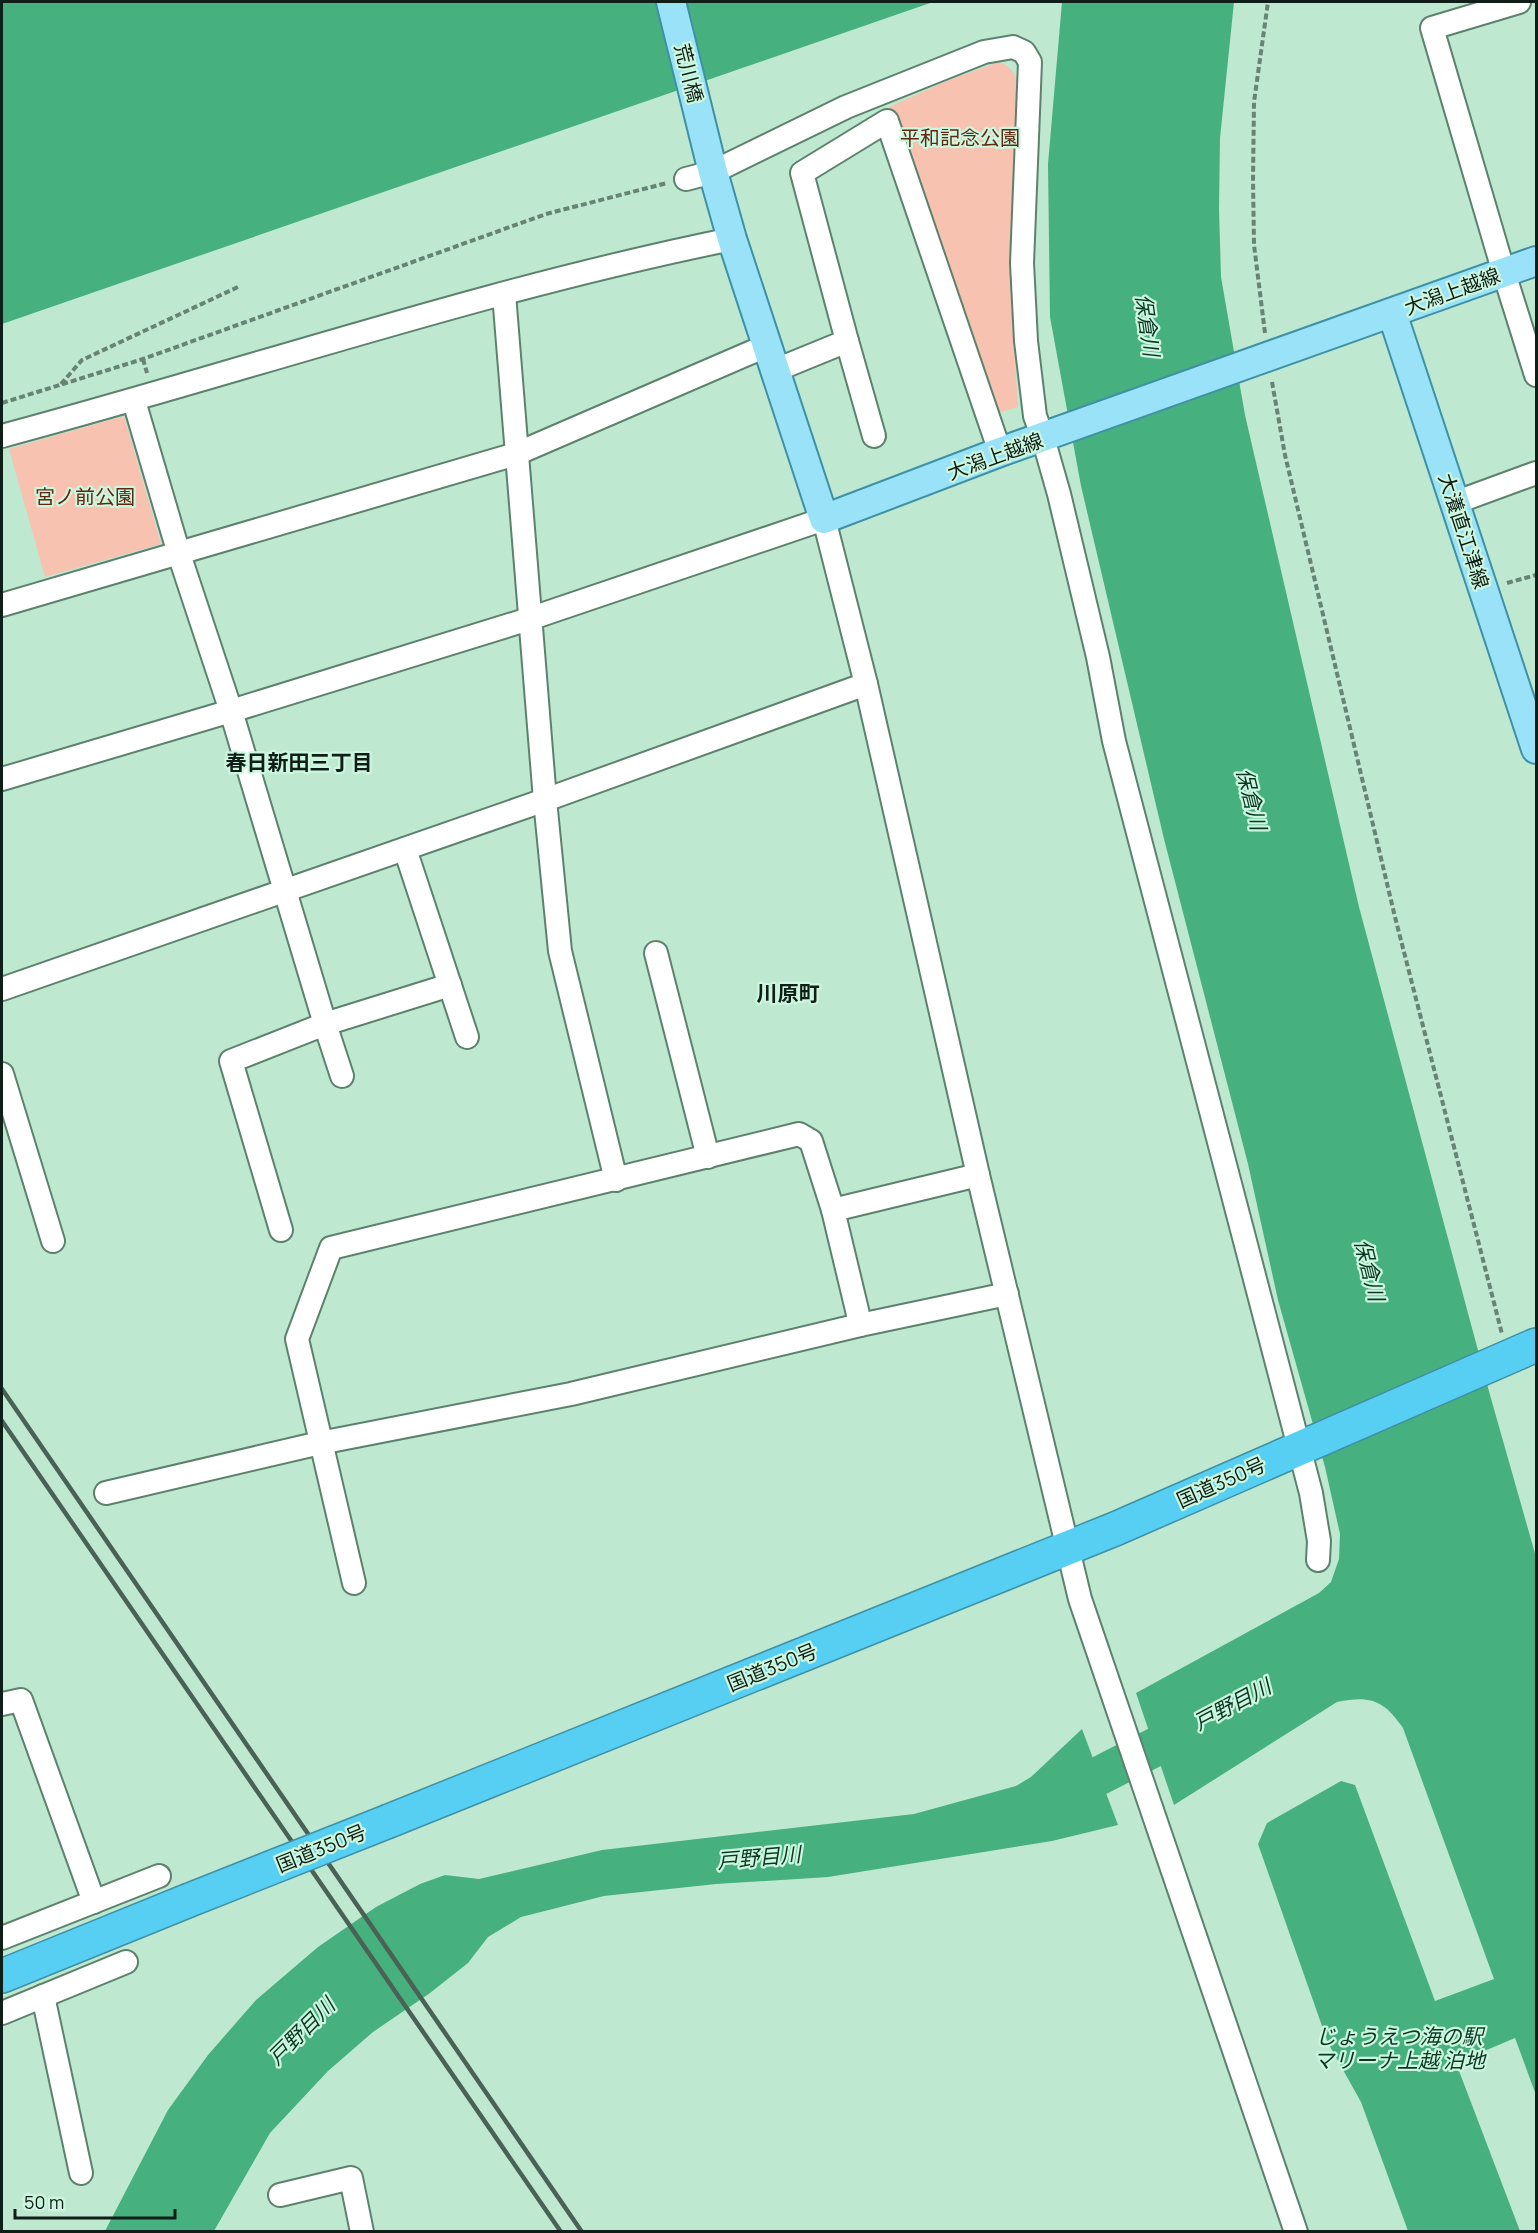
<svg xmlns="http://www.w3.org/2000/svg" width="1538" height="2233" viewBox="0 0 1538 2233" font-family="Manrope,'Noto Sans JP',sans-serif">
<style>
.green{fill:#f7c2af}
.water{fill:#47b07f}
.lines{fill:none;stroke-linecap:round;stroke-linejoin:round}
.river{stroke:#47b07f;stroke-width:39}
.minor-casing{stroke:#5c826d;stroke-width:26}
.major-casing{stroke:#3e91a5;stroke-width:32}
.highway-casing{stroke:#3e91a5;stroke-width:36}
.path{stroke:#678374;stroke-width:4;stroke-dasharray:6 3;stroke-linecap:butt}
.minor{stroke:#fff;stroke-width:22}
.major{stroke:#9ae2f7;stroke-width:28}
.highway{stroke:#57cff2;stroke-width:33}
.rail{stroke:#4a6255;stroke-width:4.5}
.highway-bridge-casing{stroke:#3e91a5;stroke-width:36;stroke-linecap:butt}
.highway-bridge{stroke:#57cff2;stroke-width:33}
.labels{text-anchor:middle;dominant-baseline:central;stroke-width:4.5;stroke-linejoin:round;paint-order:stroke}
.street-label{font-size:20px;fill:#0f1e16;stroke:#ccf6de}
.park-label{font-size:20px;fill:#622711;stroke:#ccf6de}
.water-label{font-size:21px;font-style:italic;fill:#0a3824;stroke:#ccf6de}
.neighbourhood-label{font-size:21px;font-weight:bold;fill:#0f1e16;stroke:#ccf6de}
</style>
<rect width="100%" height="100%" fill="#bfe8d1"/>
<g class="green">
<path d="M999 62C1011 66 1014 72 1018 84L1013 186 1011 297 1018 407 998 413 889 107 947 81Z"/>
<polygon points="124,416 161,544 45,577 9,449"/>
</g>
<g class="water">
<polygon points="2,2 933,2 2,324"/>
<path d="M1062 2H1234L1220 138 1219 209 1221 277 1245 415 1359 907 1490 1395 1536 1557V2095L1515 2038 1456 2063 1520 2231H1408L1361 2102 1328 2043 1258 1844 1267 1823 1341 1781 1355 1785 1435 2001 1494 1979 1403 1728C1384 1700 1370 1695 1337 1702L1174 1805 1136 1693 1319 1593 1331 1582 1339 1559 1340 1534 1325 1467 1278 1300 1248 1164 1164 839 1081 486 1050 317 1048 164Z"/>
<polygon points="1082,1729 1118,1825 1052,1841 828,1877 716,1884 604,1896 521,1917 488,1937 468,1963 430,1993 373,2032 328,2071 270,2133 214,2231 105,2231 168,2110 208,2055 256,2000 318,1947 376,1907 420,1884 445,1875 479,1879 602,1850 914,1814 1016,1786 1031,1777"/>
</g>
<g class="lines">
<polyline class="river" points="1052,1800 1202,1723"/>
<g class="minor-casing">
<g id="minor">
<polyline points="1519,2 1432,28 1504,273 1536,375"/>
<polyline points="686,179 713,172 846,107 984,52 1013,47 1024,52 1030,62 1022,263 1026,341 1035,416 1043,438 1059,494 1098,657 1114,741 1311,1493 1319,1541 1318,1560"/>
<polyline points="504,294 545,800 560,951 616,1180"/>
<polyline points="847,341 874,436"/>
<polyline points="776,370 847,341 802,173 887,121 1000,452"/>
<polyline points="134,401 179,554 231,711 325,1024 342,1076"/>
<path d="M2 436C245 371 485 289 732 239"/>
<polyline points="1454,503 1536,473"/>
<polyline points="2,605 516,454 768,345"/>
<polyline points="2,779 231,711 529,619 824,519 866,684 978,1175 1080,1599 1296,2232"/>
<polyline points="405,849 467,1037"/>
<polyline points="656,953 708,1157"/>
<polyline points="2,989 545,800 866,684"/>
<polyline points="2,1074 53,1241"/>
<polyline points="978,1175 833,1210 857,1310 860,1325 1007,1294"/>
<polyline points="281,1230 231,1061 325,1024 450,985"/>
<polyline points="106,1493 320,1443 571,1394 860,1325"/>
<polyline points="354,1583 297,1339 331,1248 799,1134 811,1141 833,1210"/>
<polyline points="2,1704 21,1700 94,1902"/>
<polyline points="2,1938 159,1876"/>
<polyline points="43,1996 81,2173"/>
<polyline points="2,2013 126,1962"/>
<polyline points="280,2195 351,2178 362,2232"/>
</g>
</g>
<g class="major-casing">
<g id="major">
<polyline points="671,2 713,172 732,239 824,519 1000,452 1536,261"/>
<polyline points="1392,313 1536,749"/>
</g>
</g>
<g class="highway-casing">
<g id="highway">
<polyline points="389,1821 1115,1529 1536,1345"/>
<polyline points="2,1976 187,1901"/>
</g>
</g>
<g class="path">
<polyline points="1265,333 1254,245 1253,180 1254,102 1268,2"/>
<polyline points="143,359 147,373"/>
<polyline points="1272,382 1285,455 1395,917 1502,1334"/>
<polyline points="61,384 82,360 238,287"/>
<polyline points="2,403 143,359 546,214 667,183"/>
<polyline points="1507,583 1536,575"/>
</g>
<use href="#minor" class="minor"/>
<use href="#major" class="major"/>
<use href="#highway" class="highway"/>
<g class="rail">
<polyline points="2,1389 582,2232"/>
<polyline points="2,1421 561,2232"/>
</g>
<g class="highway-bridge-casing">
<polyline id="highway-bridge" points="187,1901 389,1821"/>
</g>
<use href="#highway-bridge" class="highway-bridge"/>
</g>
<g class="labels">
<g class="street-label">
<text transform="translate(689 73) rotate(76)">荒川橋</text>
<text transform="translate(1452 291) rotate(-20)">大潟上越線</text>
<text transform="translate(995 456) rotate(-20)">大潟上越線</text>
<text transform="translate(1464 531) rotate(72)">大瀁直江津線</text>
<text transform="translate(1221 1482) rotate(-24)">国道350号</text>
<text transform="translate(772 1667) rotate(-22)">国道350号</text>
<text transform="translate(321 1848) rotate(-22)">国道350号</text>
</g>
<g class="park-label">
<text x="960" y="137">平和記念公園</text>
<text x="85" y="496">宮ノ前公園</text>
</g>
<g class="water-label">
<text transform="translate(1148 325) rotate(82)">保倉川</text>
<text transform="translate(1252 799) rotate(76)">保倉川</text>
<text transform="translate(1370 1270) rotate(76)">保倉川</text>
<text transform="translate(1232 1704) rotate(-28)">戸野目川</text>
<text transform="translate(759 1857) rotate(-5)">戸野目川</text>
<text transform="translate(301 2031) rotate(-45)">戸野目川</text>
<text x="1399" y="2036">じょうえつ海の駅<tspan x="1399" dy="24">マリーナ上越 泊地</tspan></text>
</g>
<g class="neighbourhood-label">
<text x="299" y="762">春日新田三丁目</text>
<text x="788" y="993">川原町</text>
</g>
</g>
<rect width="1538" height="2233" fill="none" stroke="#0f1e16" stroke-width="6"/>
<path d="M15 2209v9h160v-9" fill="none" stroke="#0f1e16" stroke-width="3"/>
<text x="24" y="2209" font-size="18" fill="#0f1e16" stroke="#ccf6de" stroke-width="4.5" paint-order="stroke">50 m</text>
</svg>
